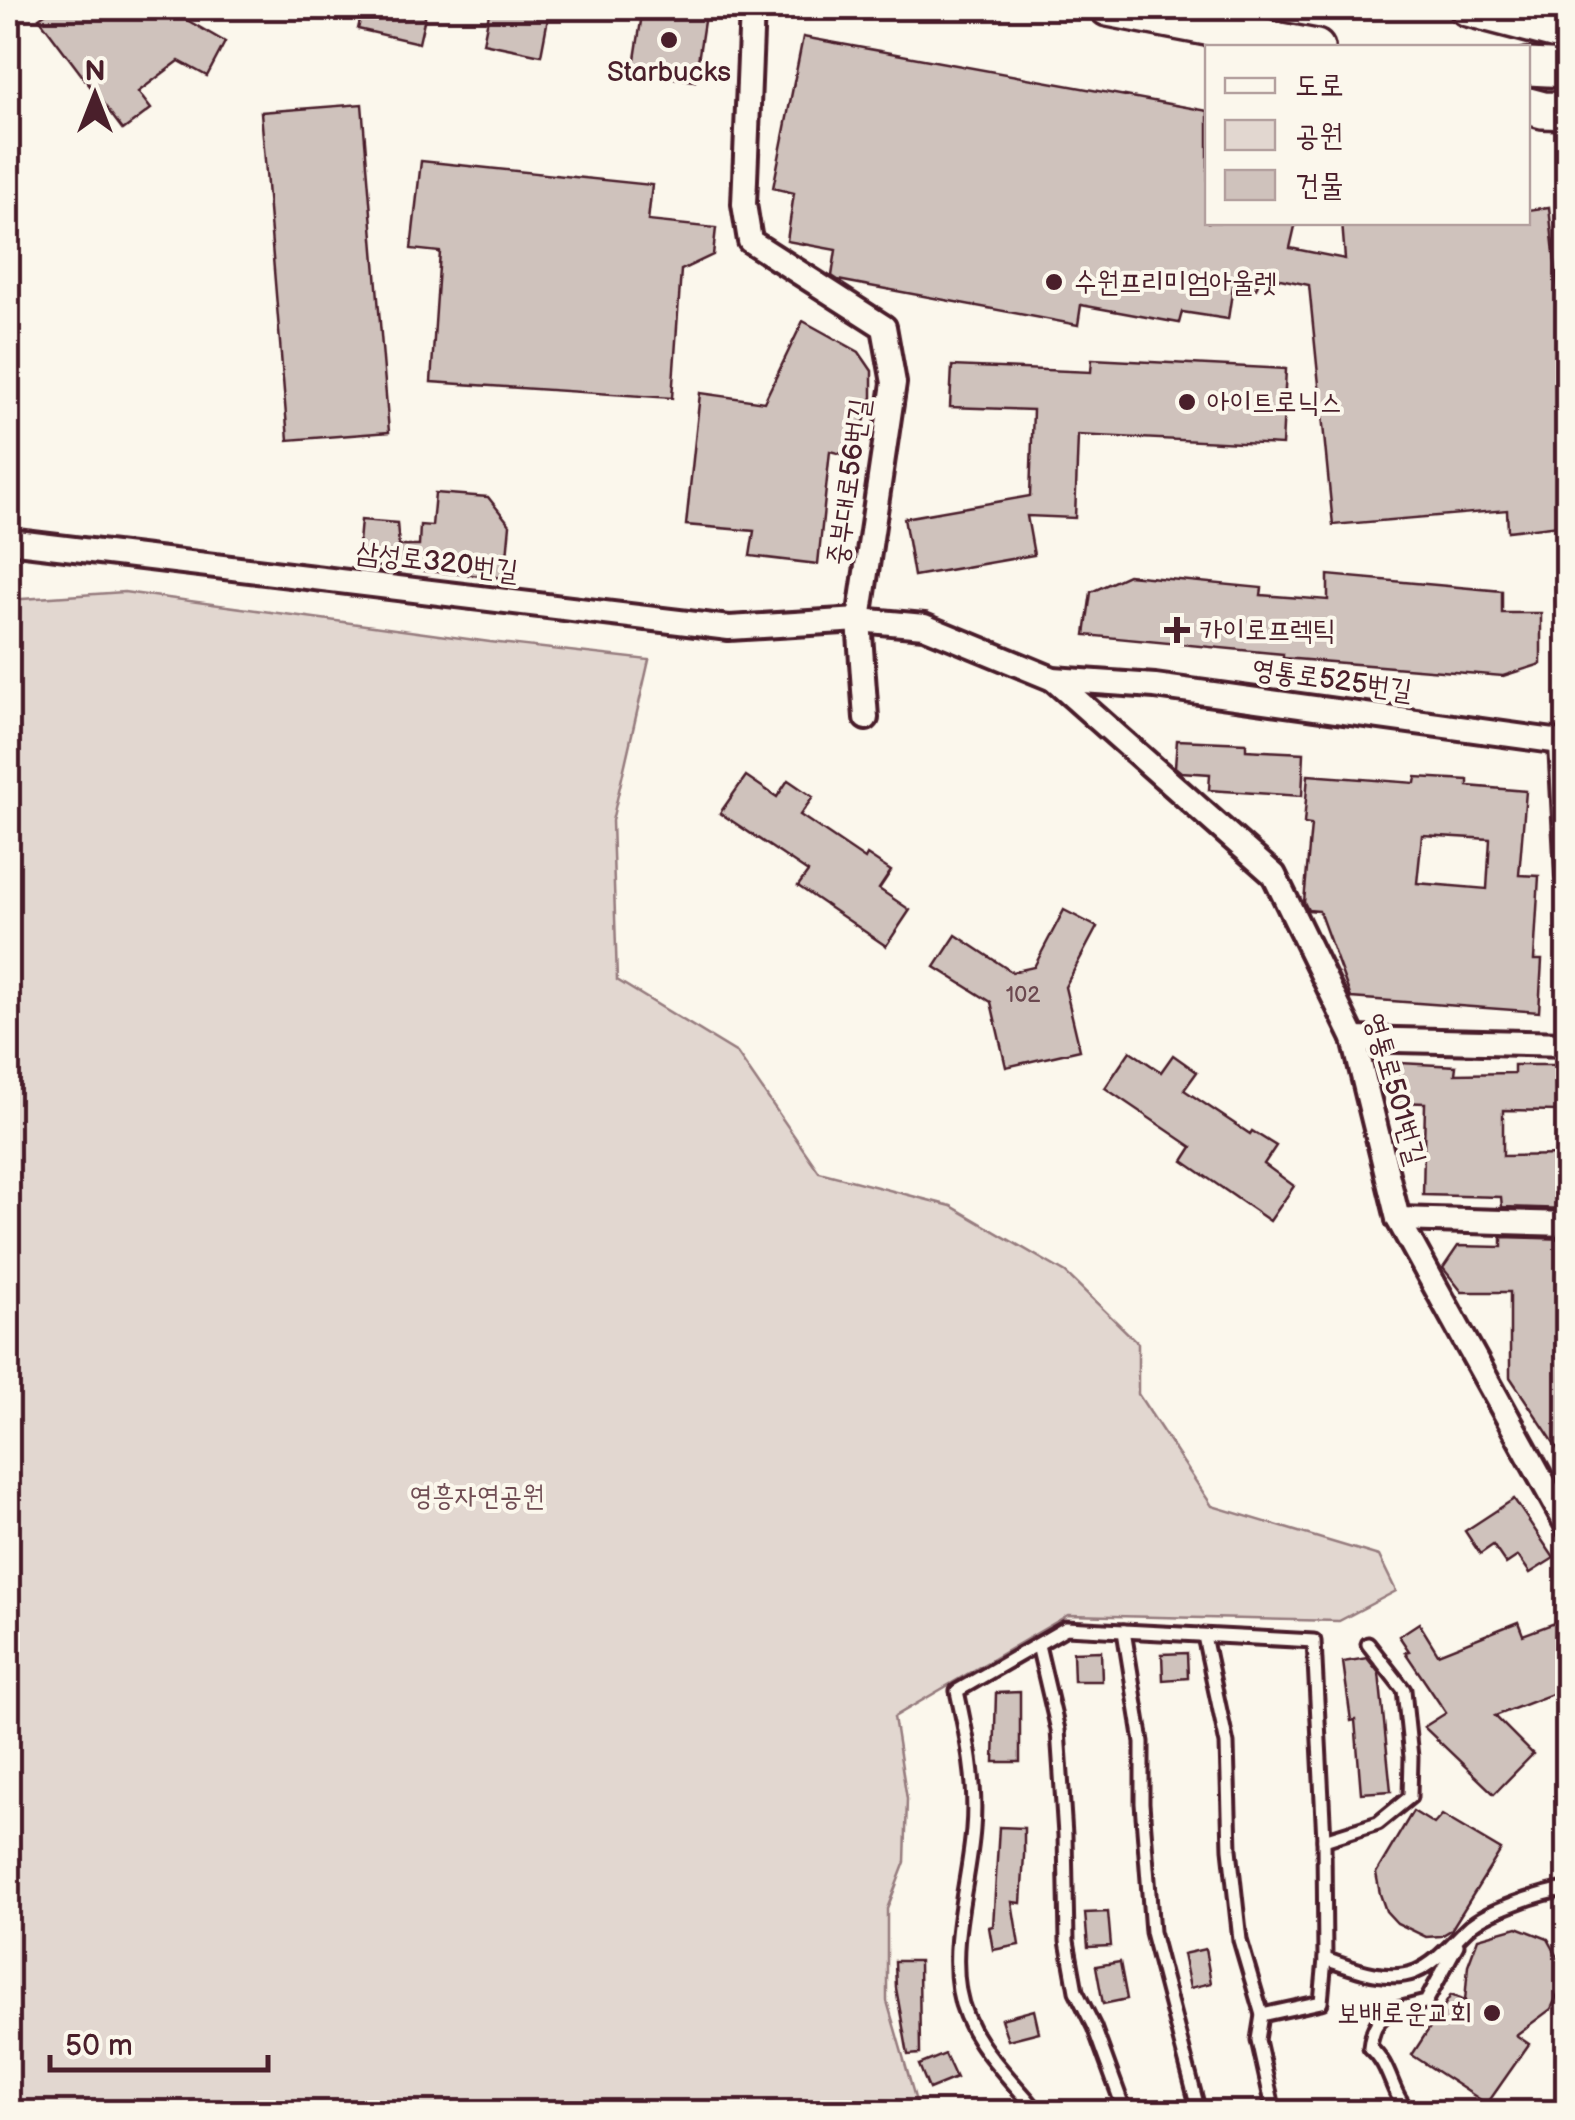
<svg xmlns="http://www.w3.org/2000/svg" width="1575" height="2120" viewBox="0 0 1575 2120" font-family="'Balsamiq Sans','Poor Story',sans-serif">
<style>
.green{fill:#e2d7d0;stroke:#967b7e;stroke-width:2.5}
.building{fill:#cfc2bc;stroke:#4a1f2b;stroke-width:2.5;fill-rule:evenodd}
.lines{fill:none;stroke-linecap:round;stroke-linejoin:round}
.lane-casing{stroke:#4a1f2b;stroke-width:19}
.street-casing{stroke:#4a1f2b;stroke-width:30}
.primary-casing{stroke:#4a1f2b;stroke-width:42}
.lane{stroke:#fbf7ec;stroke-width:11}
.street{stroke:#fbf7ec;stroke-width:22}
.primary{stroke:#fbf7ec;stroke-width:35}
.poi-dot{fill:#4a1f2b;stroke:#fbf7ec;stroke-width:4}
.labels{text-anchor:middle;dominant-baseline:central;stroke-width:8;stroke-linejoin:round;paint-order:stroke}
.number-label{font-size:22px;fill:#6b484f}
.poi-label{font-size:28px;fill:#4a1f2b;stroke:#fbf7ec;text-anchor:start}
.street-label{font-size:28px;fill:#4a1f2b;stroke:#fbf7ec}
.park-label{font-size:28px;fill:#704d54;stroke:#fbf7ec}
</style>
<rect width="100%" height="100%" fill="#fbf7ec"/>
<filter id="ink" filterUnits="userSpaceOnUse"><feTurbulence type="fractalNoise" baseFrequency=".01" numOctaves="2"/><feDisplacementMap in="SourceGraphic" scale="20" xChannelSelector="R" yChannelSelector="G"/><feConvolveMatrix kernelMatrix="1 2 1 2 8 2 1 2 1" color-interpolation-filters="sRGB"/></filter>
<g filter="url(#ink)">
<polygon class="green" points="124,592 490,642 649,660 612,821 617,980 737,1053 819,1172 951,1206 1066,1273 1138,1343 1138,1394 1212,1506 1379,1556 1396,1591 1339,1621 1068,1615 894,1717 907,1799 905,1862 887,1909 887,2001 919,2112 8,2112 8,600"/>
<g class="building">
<polygon points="54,8 166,8 225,42 207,76 179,61 138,92 151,109 123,130 39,18"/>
<polygon points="363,8 427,8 419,43 358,29"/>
<polygon points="490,8 550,8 541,55 483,43"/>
<polygon points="643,8 706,8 695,81 633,72"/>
<polygon points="803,37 1208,111 1208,222 1296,222 1290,248 1345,259 1342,222 1528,222 1528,210 1549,207 1568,381 1568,524 1508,531 1507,510 1333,525 1309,285 1261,275 1256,289 1233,286 1228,319 1182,312 1179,323 1081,305 1078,325 838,280 832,276 836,250 787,241 794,193 773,188"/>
<polygon points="362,104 389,432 288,440 261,112"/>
<polygon points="421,161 652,185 648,221 716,228 713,255 681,270 672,398 431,382 440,252 411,249"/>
<polygon points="803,321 859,352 872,371 872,397 853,457 830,451 818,564 750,556 754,531 686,525 700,393 764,402"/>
<polygon points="1092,359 1286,369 1282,445 1078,435 1075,518 1027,516 1034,555 914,576 904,518 1030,496 1033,410 950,407 952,366 1091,372"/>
<polygon points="435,493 488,497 510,525 505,578 357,565 361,520 397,523 399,546 419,546 420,525 432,526"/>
<polygon points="1128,575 1262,588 1261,595 1328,600 1328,575 1502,591 1502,613 1541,613 1541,664 1503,676 1283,658 1283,654 1085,635 1091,592"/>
<polygon points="1177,740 1246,743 1246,750 1304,753 1302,796 1209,790 1210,774 1181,772 1175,767"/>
<path d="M1308 775 1415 783 1416 777 1468 780V786L1526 791 1519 875 1539 876 1534 960H1542L1539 1012 1351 998 1319 911 1308 910 1304 902 1311 825 1304 824ZM1422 835 1490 839 1487 889 1417 883Z"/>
<polygon points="746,776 777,797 788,780 813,797 800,815 865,859 867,855 891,871 879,889 910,910 886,946 798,886 808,872 720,813"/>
<polygon points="1064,910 1097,927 1065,987 1080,1050 1006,1067 991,1002 935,967 956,935 1012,972 1034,967"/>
<polygon points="1130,1051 1161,1072 1173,1055 1197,1072 1184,1090 1250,1134 1252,1131 1276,1146 1264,1164 1294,1186 1270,1221 1183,1161 1192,1147 1105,1088"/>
<polygon points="1400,1063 1456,1066 1455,1074 1514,1073 1514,1065 1562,1065 1562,1111 1503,1110 1503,1156 1568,1155 1568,1209 1502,1207 1501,1197 1423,1195 1425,1103 1398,1102"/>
<polygon points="1502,1237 1568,1239 1568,1464 1510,1377 1510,1292 1462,1292 1443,1268 1458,1246 1502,1247"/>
<polygon points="1514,1499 1554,1558 1530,1573 1518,1556 1506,1564 1493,1545 1480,1554 1465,1531"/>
<polygon points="1568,1618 1568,1688 1495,1716 1533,1754 1494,1794 1424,1727 1446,1713 1405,1652 1409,1651 1399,1636 1419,1623 1438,1654 1518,1622 1523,1635"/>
<polygon points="1101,1651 1102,1681 1074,1681 1073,1652"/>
<polygon points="1187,1653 1188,1678 1163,1680 1162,1654"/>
<polygon points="1367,1658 1379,1673 1391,1791 1361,1793 1355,1720 1351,1721 1343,1662"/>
<polygon points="1020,1692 1020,1762 994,1762 996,1693"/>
<polygon points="1413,1811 1434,1824 1442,1815 1501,1850 1451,1930 1441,1936 1426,1937 1397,1923 1386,1911 1380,1894 1376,1873"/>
<polygon points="999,1827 1024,1828 1024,1855 1021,1903 1012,1902 1019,1945 993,1950 989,1927 993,1926"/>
<polygon points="1108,1912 1111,1946 1088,1947 1085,1913"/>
<polygon points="1517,1927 1548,1939 1563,1966 1564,1981 1551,2009 1516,2035 1529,2044 1487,2104 1412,2055 1451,1995 1465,2001 1468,1965 1478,1938"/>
<polygon points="1205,1949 1211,1983 1190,1988 1183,1954"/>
<polygon points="895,1961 919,1961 920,2054 908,2055 896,1988"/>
<polygon points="1120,1962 1127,1999 1103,2004 1096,1966"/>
<polygon points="1034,2010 1039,2032 1008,2040 1001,2019"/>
<polygon points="945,2054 956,2078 929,2089 919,2065"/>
</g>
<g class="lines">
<g class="lane-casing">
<g id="lane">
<polyline points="1124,1631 1142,1742 1142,1803 1152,1932 1199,2112"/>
<polyline points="1204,1636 1227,1744 1230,1849 1240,1940 1262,2015 1258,2040 1274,2112"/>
<polyline points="1038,1645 1058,1730 1065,1835 1067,1941 1076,1991 1094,2027 1125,2112"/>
<polyline points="1324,1840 1378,1823 1410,1797 1411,1757 1404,1690 1368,1644"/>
<path d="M1262 2015 1321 2002 1325 1959C1352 1968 1386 1983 1415 1972 1437 1963 1451 1944 1468 1928 1486 1911 1542 1892 1568 1889"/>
<path d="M1038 2112C1008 2075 967 2040 959 1991 950 1938 969 1883 973 1829 977 1783 967 1737 957 1691L1066 1628 1314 1641 1324 1840 1325 1959"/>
<path d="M1409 2112C1390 2092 1392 2066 1370 2047 1374 2010 1394 2010 1426 2002L1457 1945"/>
</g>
</g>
<g class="street-casing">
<g id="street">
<polyline points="752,8 744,204 750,241 884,327 894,383 859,620 866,718"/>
<polyline points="8,541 729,628 859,620 924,626 1053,679 1155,686 1568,743"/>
<polyline points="1053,679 1274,875 1354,1039 1398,1219 1568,1527"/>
<polyline points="1561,744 1568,876"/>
<polyline points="1354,1039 1568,1044"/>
<polyline points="1398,1219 1568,1224"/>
</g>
</g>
<g class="primary-casing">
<g id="primary">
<polyline points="1108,8 1316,48"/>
<polyline points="1468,8 1568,34"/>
<polyline points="1528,67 1568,69"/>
<polyline points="1528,106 1543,110 1568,111"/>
</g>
</g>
<use href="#lane" class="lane"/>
<use href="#street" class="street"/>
<use href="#primary" class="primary"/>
</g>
</g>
<g class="poi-dot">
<circle cx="669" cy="40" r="10"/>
<circle cx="1054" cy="282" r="10"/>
<circle cx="1187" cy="402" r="10"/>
<path d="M1172 615h10v10h10v10h-10v10h-10v-10h-10v-10h10z"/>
<circle cx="1492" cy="2013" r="10"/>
</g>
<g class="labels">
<g class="number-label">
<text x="1023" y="995">102</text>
</g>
<g class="poi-label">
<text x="669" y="72" text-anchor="middle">Starbucks</text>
<text x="1074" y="282">수원프리미엄아울렛</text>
<text x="1207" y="402">아이트로닉스</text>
<text x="1200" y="630">카이로프렉틱</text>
<text x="1472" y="2013" text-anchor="end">보배로운교회</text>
</g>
<g class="street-label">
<text transform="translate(849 482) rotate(-82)">중부대로56번길</text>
<text transform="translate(437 562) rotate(7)">삼성로320번길</text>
<text transform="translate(1332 680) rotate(8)">영통로525번길</text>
<text transform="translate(1395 1089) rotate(74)">영통로501번길</text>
</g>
<g class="park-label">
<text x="477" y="1496">영흥자연공원</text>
</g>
</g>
<rect width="1575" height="2120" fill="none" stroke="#fbf7ec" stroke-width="40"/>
<rect x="20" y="20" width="1535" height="2080" fill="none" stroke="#4a1f2b" stroke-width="4" filter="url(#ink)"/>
<rect x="1205" y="45" width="325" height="180" fill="#fbf7ec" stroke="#b4a19f" stroke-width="2.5"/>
<rect x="1225" y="78" width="50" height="15" fill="#fbf7ec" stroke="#b4a19f" stroke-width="2.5"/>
<text x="1295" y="95" font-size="30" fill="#4a1f2b">도로</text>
<rect x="1225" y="120" width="50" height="30" fill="#e2d7d0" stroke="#b4a19f" stroke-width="2.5"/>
<text x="1295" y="145" font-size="30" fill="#4a1f2b">공원</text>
<rect x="1225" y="170" width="50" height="30" fill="#cfc2bc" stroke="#b4a19f" stroke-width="2.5"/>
<text x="1295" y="195" font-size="30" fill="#4a1f2b">건물</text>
<g transform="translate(95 95)" stroke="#fbf7ec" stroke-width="8" paint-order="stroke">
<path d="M0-8L18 38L0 25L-18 38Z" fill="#4a1f2b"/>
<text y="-15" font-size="28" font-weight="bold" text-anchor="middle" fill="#4a1f2b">N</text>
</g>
<path d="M50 2055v15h218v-15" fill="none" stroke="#4a1f2b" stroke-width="5"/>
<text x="65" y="2055" font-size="30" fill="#4a1f2b" stroke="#fbf7ec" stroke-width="8" paint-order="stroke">50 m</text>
</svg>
